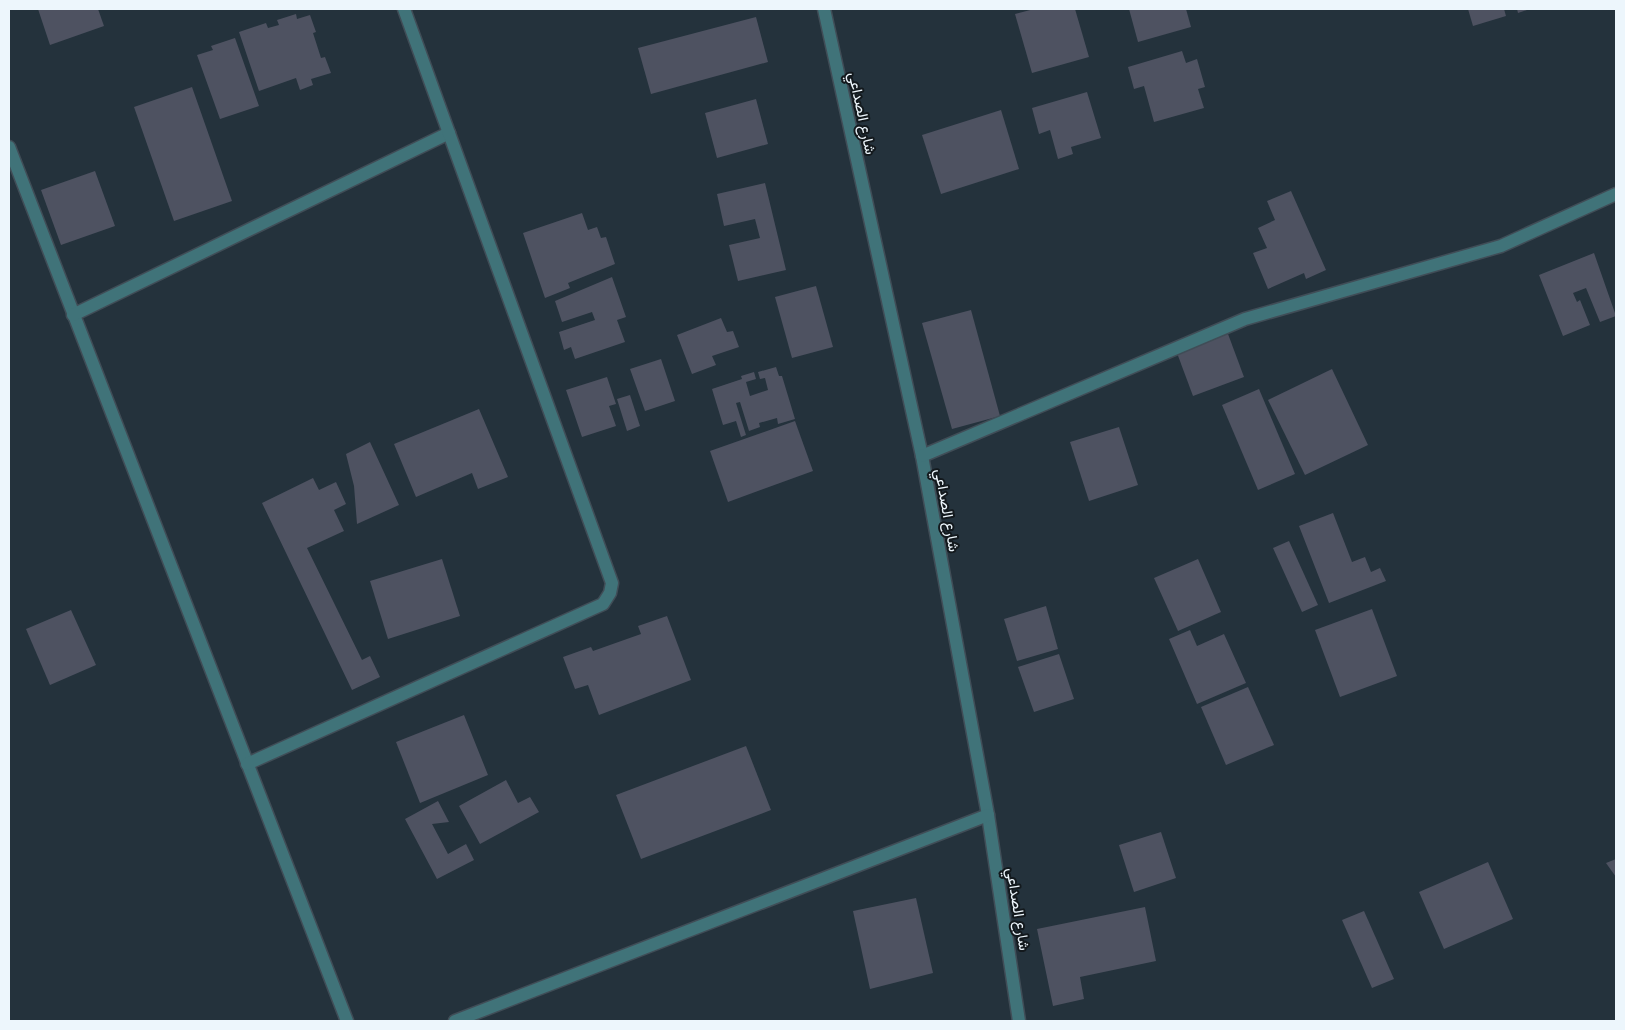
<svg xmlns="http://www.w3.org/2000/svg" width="1625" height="1030" viewBox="0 0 1625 1030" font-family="'Open Sans',Vazirmatn,sans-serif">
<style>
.building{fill:#4e5261}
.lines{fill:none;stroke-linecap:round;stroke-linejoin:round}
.minor-casing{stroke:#404d57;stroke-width:15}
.minor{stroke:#407379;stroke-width:12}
.labels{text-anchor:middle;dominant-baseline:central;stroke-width:4;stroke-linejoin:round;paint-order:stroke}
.street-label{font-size:15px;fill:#edf6fc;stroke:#13191d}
</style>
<rect width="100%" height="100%" fill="#24323c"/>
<g class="building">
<polygon points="38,9 98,9 104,26 50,45"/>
<polygon points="1034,9 1075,9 1089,57 1032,73 1015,14"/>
<polygon points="1129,9 1186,9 1191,27 1138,42"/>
<polygon points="1468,9 1504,9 1506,16 1473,26"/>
<polygon points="1517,9 1530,9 1518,13"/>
<polygon points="296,14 297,19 310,15 316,32 313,33 321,58 325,57 331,73 311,79 313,85 300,90 296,78 259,91 239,32 266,23 268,28 279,25 277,20"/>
<polygon points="756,17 768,62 651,94 638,48"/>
<polygon points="235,38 259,106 220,119 197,55 213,50 211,46"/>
<polygon points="1182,51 1186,63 1197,59 1205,87 1198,89 1204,108 1154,122 1144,86 1134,89 1128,67"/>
<polygon points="192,87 232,201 174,221 134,107"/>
<polygon points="1087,92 1101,138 1071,147 1073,154 1058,159 1050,130 1039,134 1032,108"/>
<polygon points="756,99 768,144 717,158 705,113"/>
<polygon points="1001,110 1019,169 941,194 922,135"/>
<polygon points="95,171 115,226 61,245 41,190"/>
<polygon points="765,183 786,270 738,281 729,245 760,238 755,219 724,226 717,194"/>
<polygon points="1291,191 1326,270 1306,279 1304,273 1268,289 1253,253 1267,248 1258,228 1275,220 1267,201"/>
<polygon points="582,213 588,230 597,227 601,238 606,237 615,264 568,283 570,288 545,298 523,233"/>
<polygon points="1594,253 1616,316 1600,322 1586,288 1573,293 1577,302 1580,300 1590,325 1563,336 1539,275"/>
<polygon points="612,277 626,317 617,320 625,342 575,359 571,347 564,350 559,332 595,320 592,312 562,322 555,301"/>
<polygon points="816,286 833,347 792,358 775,297"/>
<polygon points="971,310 1000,416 952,429 922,323"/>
<polygon points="721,318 727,332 733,331 739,347 712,356 716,365 692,374 677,335"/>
<polygon points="1228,334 1244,377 1193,396 1177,353"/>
<polygon points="661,359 675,401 645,411 630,369"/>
<polygon points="776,367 779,376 782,376 795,419 778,424 777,418 759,423 760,427 749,431 740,402 736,403 746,435 741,437 736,421 723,425 712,389 742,379 741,376 754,372 756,379 746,382 750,396 768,390 765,378 760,379 758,372"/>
<polygon points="1332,369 1368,445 1305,475 1268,400"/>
<polygon points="607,377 616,404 609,406 616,426 582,437 566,390"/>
<polygon points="1259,389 1295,474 1258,490 1222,405"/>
<polygon points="630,395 640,426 627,431 617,399"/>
<polygon points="479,409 508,477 478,489 472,473 416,497 394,444"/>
<polygon points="795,421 813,471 728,502 710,451"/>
<polygon points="1119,427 1138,485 1089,501 1070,442"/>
<polygon points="370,442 399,505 357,524 354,486 346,454"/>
<polygon points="313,478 319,490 336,482 346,504 334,510 344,531 307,548 362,660 370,656 380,677 352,690 262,503"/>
<polygon points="1333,513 1352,562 1365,557 1371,572 1380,568 1386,581 1329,603 1299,526"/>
<polygon points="1289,541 1318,605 1302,612 1273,548"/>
<polygon points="442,559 460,616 388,639 370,581"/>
<polygon points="1198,559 1221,612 1178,631 1154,578"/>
<polygon points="1046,606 1058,649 1017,661 1004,619"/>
<polygon points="1372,609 1397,676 1340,697 1315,630"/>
<polygon points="71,610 96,665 50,685 26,629"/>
<polygon points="667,616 691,680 599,715 588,685 575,689 563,657 591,647 593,651 641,634 638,626"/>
<polygon points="1190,630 1197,646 1224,634 1246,683 1197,704 1169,639"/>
<polygon points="1059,654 1074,699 1034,712 1018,667"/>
<polygon points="1248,687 1274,745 1226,765 1201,707"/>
<polygon points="464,715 488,775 420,803 396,742"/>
<polygon points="746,746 771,810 641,859 616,795"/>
<polygon points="506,780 518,803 530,797 539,812 480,844 459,806"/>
<polygon points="438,801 449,822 432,824 448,854 466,844 474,860 437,879 405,819"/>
<polygon points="1161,832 1176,878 1134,892 1119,845"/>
<polygon points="1616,859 1616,877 1606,863"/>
<polygon points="1488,862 1513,919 1444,949 1419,892"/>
<polygon points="916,898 933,973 870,989 853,911"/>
<polygon points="1145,907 1156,961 1080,977 1084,999 1053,1006 1037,929"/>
<polygon points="1364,911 1394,979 1372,988 1342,920"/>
</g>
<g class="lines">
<g class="minor-casing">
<g id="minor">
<polyline points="824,9 922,456 988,815 1019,1021"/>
<polyline points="9,147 347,1021"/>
<polyline points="73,315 449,133"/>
<polyline points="922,456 1245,319 1501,246 1616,194"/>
<polyline points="247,764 603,604 610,593 612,583 404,9"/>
<polyline points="455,1021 988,815"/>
</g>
</g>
<use href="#minor" class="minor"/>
</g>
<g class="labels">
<g class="street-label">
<text transform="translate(863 113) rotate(78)">شارع الصداعي</text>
<text transform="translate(948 510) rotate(80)">شارع الصداعي</text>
<text transform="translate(1019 909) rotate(81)">شارع الصداعي</text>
</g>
</g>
<rect width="1625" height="1030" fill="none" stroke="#edf6fc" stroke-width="20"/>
</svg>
